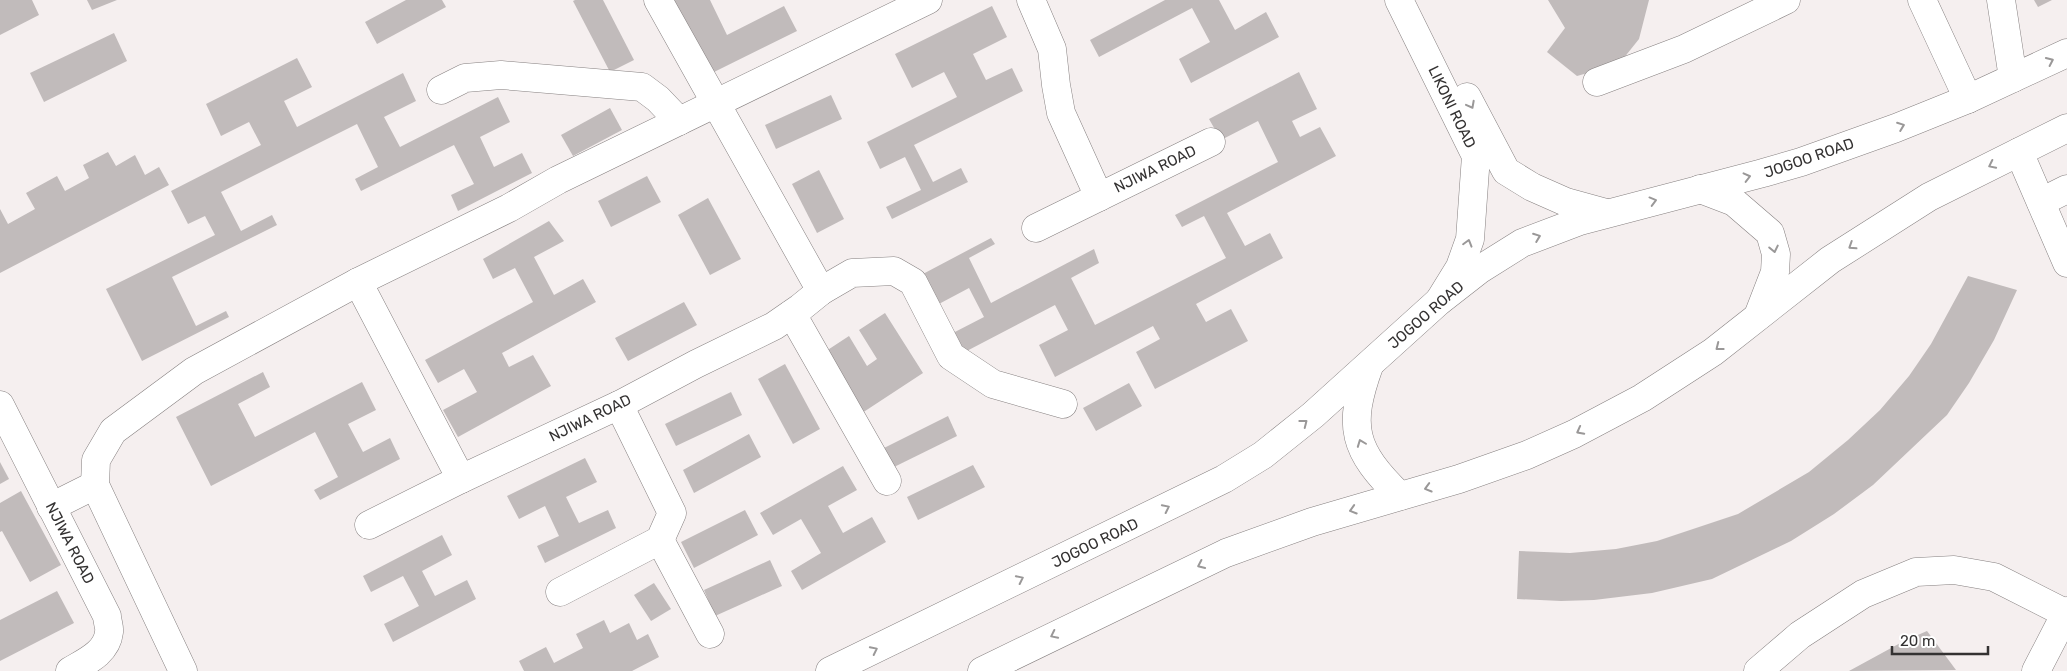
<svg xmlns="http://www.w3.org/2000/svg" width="2067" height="671" viewBox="0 0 2067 671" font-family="Rubik,sans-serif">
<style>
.building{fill:#c1bbbb}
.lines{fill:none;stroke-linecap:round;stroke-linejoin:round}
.minor-casing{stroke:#868080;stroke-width:29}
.major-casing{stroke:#868080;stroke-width:29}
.minor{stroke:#fff;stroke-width:28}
.major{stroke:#fff;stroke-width:28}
.oneway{stroke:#9a9898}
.labels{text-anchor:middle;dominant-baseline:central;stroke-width:4;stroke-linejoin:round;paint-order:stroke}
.street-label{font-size:15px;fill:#343232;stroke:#fff}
</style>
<rect width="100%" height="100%" fill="#f5efef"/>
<g class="building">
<polygon points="0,0 32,0 39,15 0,35"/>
<polygon points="87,0 117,0 92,10"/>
<polygon points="406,0 442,0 446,7 377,44 365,22"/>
<polygon points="575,0 603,0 634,60 610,72 573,1"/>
<polygon points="670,0 710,0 727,35 784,6 797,31 708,75"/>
<polygon points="1165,0 1219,0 1235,30 1266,12 1279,37 1191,83 1179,59 1210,42 1192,8 1099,57 1090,40"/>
<polygon points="1548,0 1649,0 1639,39 1619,64 1577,76 1547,52 1565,28"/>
<polygon points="2034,0 2052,0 2038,7"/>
<polygon points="992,6 1007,37 973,54 986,80 1012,68 1023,91 914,145 933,182 961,168 968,182 892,219 886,207 921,190 905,157 880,169 867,142 957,97 944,72 912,88 895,54"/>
<polygon points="114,33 127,61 44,102 30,73"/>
<polygon points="297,58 312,87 284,101 297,127 403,73 416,101 384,117 400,147 498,97 510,122 480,137 494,167 522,153 532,173 458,211 451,195 474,184 454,145 361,191 355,179 378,167 357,124 221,192 241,231 272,215 277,225 172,277 196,326 226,311 229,317 142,361 106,289 215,235 205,216 188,224 171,191 261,145 249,122 221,136 206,104"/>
<polygon points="1299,72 1317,109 1292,121 1300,137 1320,127 1336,156 1227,213 1245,246 1270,233 1283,258 1196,304 1206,322 1231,309 1248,341 1155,389 1136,352 1160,339 1153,326 1055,377 1039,345 1068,330 1055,305 961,354 951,334 984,317 969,288 937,305 921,275 991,238 995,244 969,258 991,303 1094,249 1099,263 1071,278 1095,325 1226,258 1204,216 1182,227 1175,215 1278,162 1258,121 1221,140 1209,119"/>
<polygon points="831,95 842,119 776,149 765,125"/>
<polygon points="610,108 622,130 573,156 561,135"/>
<polygon points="108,152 116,166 135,155 145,175 159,167 169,185 0,273 0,209 8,224 35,209 26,193 57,176 65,191 89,178 83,165"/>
<polygon points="819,170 844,219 817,233 792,184"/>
<polygon points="647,176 661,202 611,227 598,201"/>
<polygon points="708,198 741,259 710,275 678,215"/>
<polygon points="549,221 564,241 534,257 554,295 583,279 596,302 502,353 509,367 533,355 551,386 458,437 443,410 477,392 464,369 438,383 425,360 533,302 515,268 493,279 483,259"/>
<polygon points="1968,276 2017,290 1994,340 1969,383 1947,415 1873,485 1834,514 1791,541 1712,579 1652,593 1594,600 1561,601 1517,599 1519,551 1570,553 1616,549 1657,541 1738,514 1809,472 1848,440 1880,410 1909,376 1931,344"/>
<polygon points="684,302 697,325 628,361 615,338"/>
<polygon points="885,313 923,373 859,415 820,355 849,336 867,366 877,359 859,330"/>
<polygon points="785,364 820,429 793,444 758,379"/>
<polygon points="263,372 270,387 238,404 255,437 362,382 376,410 348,424 363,452 390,438 400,459 320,500 314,490 338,477 315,432 211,486 176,417"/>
<polygon points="1129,383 1142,406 1096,431 1083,408"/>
<polygon points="731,392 742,415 676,446 665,424"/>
<polygon points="948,416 957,436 890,469 880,450"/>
<polygon points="749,434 761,457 694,493 683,470"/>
<polygon points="585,458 597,482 566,497 579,523 608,510 616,528 545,563 537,546 559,536 545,506 519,519 507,496"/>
<polygon points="0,462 9,479 0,484"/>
<polygon points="973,465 985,487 918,520 907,497"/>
<polygon points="843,466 857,490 828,506 843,533 872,517 886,542 802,590 791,571 821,553 801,519 773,535 760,513"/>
<polygon points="21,491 61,565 30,582 2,531 0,532 0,503"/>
<polygon points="745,510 758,535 694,568 681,542"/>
<polygon points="442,535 452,555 422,571 435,596 467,580 476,599 393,642 384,624 419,606 403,576 371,592 363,576"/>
<polygon points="770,560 782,586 715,616 704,590"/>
<polygon points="654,583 671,609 651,621 634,595"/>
<polygon points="57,591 74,623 0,661 0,620"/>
<polygon points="604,620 610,633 629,623 637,640 648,634 659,657 632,671 524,671 519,661 546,647 554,663 583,648 576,634"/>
<polygon points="1927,631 1956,670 1849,671 1904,641"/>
</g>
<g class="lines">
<g class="minor-casing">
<g id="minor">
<polyline points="658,0 821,291"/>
<polyline points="1031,0 1052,49 1056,85 1061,113 1099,197"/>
<polyline points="1399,0 1476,156 1470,239 1460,267 1439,301"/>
<polyline points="1922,0 1968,99"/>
<polyline points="2001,0 2013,78"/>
<polyline points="1597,82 1684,49 1786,0"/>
<polyline points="441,90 465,78 501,75 642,87 658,99 679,121"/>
<polyline points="1467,97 1506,171 1532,187 1566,202 1606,213"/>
<polyline points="2019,152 2067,263"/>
<polyline points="2041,202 2067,189"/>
<polyline points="1036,228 1211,142"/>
<polyline points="358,282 461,479 619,405 696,364 774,326 800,308 821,291 852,273 894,271 913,282 951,356 993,384 1063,404"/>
<polyline points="792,314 887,481"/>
<path d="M0 405 107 616C107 621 110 628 109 632 107 653 85 662 70 671"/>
<polyline points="51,507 95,485"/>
<polyline points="369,525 461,479"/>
<polyline points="660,540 710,634"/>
<polyline points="560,592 660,540 672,513 619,405"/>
<polyline points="183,671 95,485 96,460 113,431 194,371 358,282 509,208 558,180 928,0"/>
<polyline points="1758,671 1800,635 1863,594 1916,572 1954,570 1994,577 2065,613"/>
<polyline points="2036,671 2067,611"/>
</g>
</g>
<g class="major-casing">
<g id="major">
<polyline points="1700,189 1734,202 1770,233 1776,254 1775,272 1758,316"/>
<path d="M1369 366C1347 427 1353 450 1400 496"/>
<polyline points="830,671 1224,479 1263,455 1313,415 1438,302 1479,270 1522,243 1580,221 1763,173 1801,162 1896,128 1968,99 2067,53"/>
<polyline points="982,671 1226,553 1312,522 1459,479 1527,455 1574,434 1642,398 1713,352 1830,260 1929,197 2067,128"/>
</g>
</g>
<use href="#minor" class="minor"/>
<use href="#major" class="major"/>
</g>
<defs><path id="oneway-chevron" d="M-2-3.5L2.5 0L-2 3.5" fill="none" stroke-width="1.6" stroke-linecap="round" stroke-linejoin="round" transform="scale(1.25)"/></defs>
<g class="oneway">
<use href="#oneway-chevron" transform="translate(2050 61) rotate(-25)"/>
<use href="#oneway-chevron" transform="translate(1471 105) rotate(62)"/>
<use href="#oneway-chevron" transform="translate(1901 126) rotate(-21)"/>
<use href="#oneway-chevron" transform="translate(1992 165) rotate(154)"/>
<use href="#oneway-chevron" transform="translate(1747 177) rotate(-14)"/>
<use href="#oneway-chevron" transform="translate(1653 201) rotate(-15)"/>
<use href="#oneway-chevron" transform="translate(1537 237) rotate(-21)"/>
<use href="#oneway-chevron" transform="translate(1468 243) rotate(-74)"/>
<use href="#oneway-chevron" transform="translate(1852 246) rotate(147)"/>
<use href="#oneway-chevron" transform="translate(1774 249) rotate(78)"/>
<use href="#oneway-chevron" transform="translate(1719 347) rotate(142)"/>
<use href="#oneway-chevron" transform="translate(1304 423) rotate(-38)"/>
<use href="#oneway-chevron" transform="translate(1580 431) rotate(152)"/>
<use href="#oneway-chevron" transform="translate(1361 443) rotate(-111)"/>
<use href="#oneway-chevron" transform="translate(1428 488) rotate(164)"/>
<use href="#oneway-chevron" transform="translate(1166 508) rotate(-26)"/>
<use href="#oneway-chevron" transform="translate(1353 510) rotate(163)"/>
<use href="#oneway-chevron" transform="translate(1201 565) rotate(155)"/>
<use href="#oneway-chevron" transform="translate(1020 579) rotate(-26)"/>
<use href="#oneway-chevron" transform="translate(1054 635) rotate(154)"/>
<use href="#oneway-chevron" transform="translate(874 650) rotate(-26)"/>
</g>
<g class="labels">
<g class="street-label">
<text transform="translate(1452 107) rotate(64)">LIKONI ROAD</text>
<text transform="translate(1809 158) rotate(-19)">JOGOO ROAD</text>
<text transform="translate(1155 169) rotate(-26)">NJIWA ROAD</text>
<text transform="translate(1426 315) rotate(-41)">JOGOO ROAD</text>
<text transform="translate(590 418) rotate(-26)">NJIWA ROAD</text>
<text transform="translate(70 543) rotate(63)">NJIWA ROAD</text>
<text transform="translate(1095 543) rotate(-26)">JOGOO ROAD</text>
</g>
</g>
<path d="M1892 646v8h96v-8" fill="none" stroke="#343232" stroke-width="2.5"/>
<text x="1900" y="646" font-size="15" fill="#343232" stroke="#ffffff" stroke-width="4" paint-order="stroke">20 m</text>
</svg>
